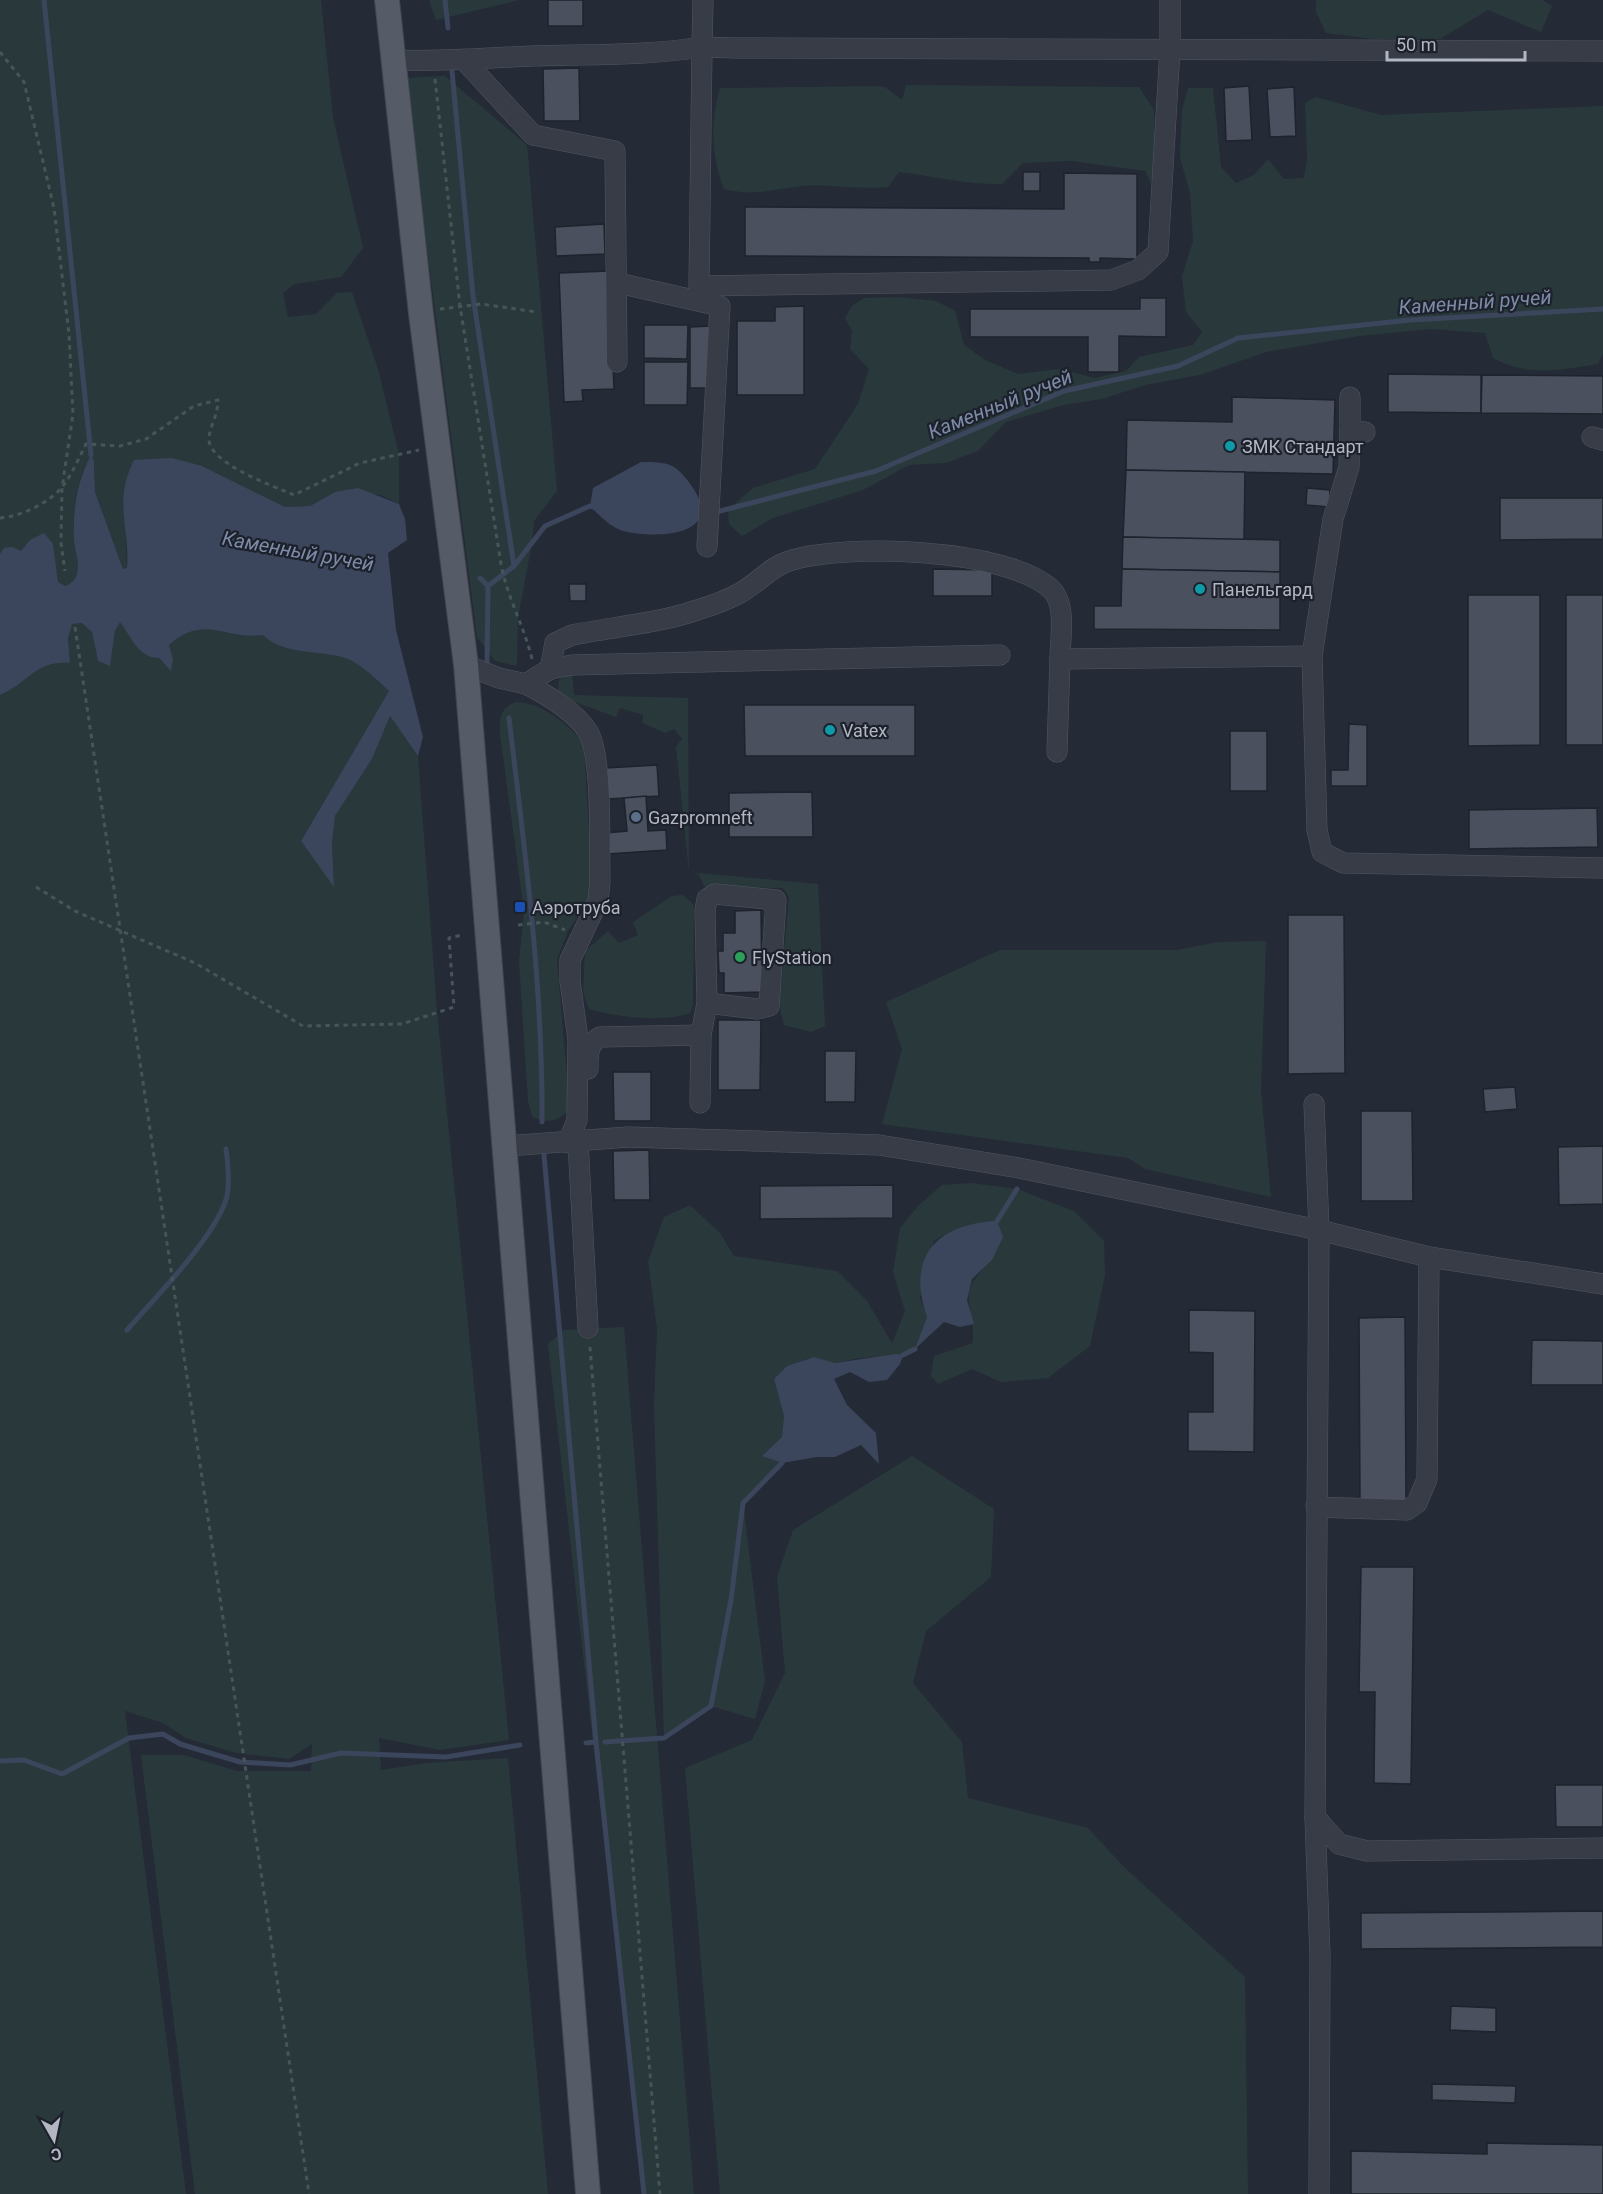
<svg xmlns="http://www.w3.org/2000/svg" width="1603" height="2194" viewBox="0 0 1603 2194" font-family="Roboto,sans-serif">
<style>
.green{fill:#29393b}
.water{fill:#3b465d}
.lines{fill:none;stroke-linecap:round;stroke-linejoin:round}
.stream{stroke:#3b465d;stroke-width:5}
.building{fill:#4a505e;stroke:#1e232d;stroke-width:1.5}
.minor-casing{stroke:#525762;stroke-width:21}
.major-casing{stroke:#404550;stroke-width:26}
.path{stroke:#475559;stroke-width:3;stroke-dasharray:4.5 4.5;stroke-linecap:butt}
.minor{stroke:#373c47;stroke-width:20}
.major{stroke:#555b67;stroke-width:24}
.culture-dot{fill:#0f9aa8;stroke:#1c212b;stroke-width:2}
.service-dot{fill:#5c6f8a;stroke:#1c212b;stroke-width:2}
.transit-dot{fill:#1a4fb4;stroke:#1c212b;stroke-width:2}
.leisure-dot{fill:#2e9e5b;stroke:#1c212b;stroke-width:2}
.labels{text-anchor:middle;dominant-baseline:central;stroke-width:4.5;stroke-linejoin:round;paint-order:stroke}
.poi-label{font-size:18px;fill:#b2b7c3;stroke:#1c212b;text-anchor:start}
.water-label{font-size:20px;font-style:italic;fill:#7d8ba8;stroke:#1c212b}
</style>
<rect width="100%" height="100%" fill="#242a36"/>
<g class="green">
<path d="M0 0H321L333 118 363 248 341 277 294 284 283 293 288 317 316 314 337 293 352 292 378 369 399 454V504L381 495 335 492 310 506 285 507 202 466 126 536 127 568 123 569 95 492 94 461 91 456C76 479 72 514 74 541 75 552 80 563 77 573 76 579 71 584 65 586L58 582 53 544 30 540 21 552 0 554Z"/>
<polygon points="429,0 519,0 436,20"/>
<polygon points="1316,0 1543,0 1552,6 1541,32 1488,10 1440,39 1374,39 1326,33 1316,12"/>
<polygon points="445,76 527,145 557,491 534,521 532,543 518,618 517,666 495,661 477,637 405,78"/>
<path d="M906 85 1139 87 1154 110 1156 171 1150 183 1146 171 1071 161 1023 163 1002 184C968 185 934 176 899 172L888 187C860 190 831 184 803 186 770 189 758 197 724 189 711 156 710 122 720 88L877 86 885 87 902 100Z"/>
<path d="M1188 88H1213L1221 167 1236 183 1254 175 1268 159 1284 179 1304 178 1307 159 1305 103 1316 97 1381 115 1603 106V354L1598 364C1561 370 1526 377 1493 358L1485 333 1431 329 1359 336 1266 352 1200 375 1145 385 1102 399 1063 405 1006 422 978 451 946 463 909 465 863 490 773 518 742 536 729 524 728 510 753 488 815 469 858 404 869 369 850 349 852 331 845 318 852 306 864 298 899 297 936 301 955 311 964 345 985 360 1018 374 1059 369 1095 378 1126 371 1139 357 1193 345 1202 332 1186 312 1182 276 1193 241 1190 193 1180 158 1182 110Z"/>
<path d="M120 621 171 670 173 659 169 645C208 611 224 641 263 635 285 659 327 647 352 661 365 668 377 681 389 691L301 841 334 886 332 843 335 816 372 759 390 716 418 756 437 1011 509 1740 440 1750 379 1738 381 1770 426 1763 508 1758 548 2194H195L141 1755H184L237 1771H311L312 1744 289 1759 236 1753 186 1738 163 1723 125 1711 186 2194H0V695C28 682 37 660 70 663L68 638 71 624 82 623 92 631 98 661 110 665 115 631Z"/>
<polygon points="572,671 574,695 688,698 689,872 676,747 682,739 674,729 665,733 643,723 643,715 620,708 616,717 572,701 558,690 559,680"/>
<path d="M516 702C545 704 564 722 583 742L585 762 592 887 587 903 568 931 557 959 569 1100 567 1112C555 1122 545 1124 532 1116L528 1101 519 961 524 911 500 734C500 718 499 708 516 702Z"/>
<polygon points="698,873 818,884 825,1026 811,1032 784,1025 779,1005 789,897 783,888 705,887"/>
<path d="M683 895 694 905 693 1005 690 1013C664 1023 615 1017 589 1009L583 992 585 951 608 931 619 943 638 935 633 922 672 896Z"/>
<polygon points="1266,941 1261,1091 1271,1197 1145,1169 1128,1158 882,1124 902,1049 886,1002 1000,950 1177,950 1218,942"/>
<path d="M971 1183 1017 1189 1074 1211 1104 1241 1105 1275 1090 1346 1048 1378 1001 1382 972 1369 938 1384 931 1376 934 1356 973 1343C975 1299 953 1297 992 1260L952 1232 934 1240 920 1298 927 1317 915 1349 903 1355 860 1358 835 1363 813 1357 787 1366 774 1379 784 1416 782 1437 762 1456 782 1463 743 1503 765 1681 755 1719 711 1706 664 1738 654 1406 657 1328 648 1261 664 1217 690 1205 720 1233 734 1256 837 1271 867 1301 892 1343 905 1311 893 1272 900 1228 919 1205 942 1185Z"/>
<polygon points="624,1327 694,2194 644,2194 548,1344 564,1330"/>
<polygon points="912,1456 994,1509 991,1577 926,1631 913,1683 962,1742 968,1798 1088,1828 1124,1867 1245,1977 1248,2194 720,2194 685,1768 752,1740 785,1673 777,1577 793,1530"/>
</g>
<g class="water">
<path d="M91 455 94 461 95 492 123 569 127 568C130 524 113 503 134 460L172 458 202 466 285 507 310 506 335 492 358 488 399 504 405 519 407 540 388 553 396 630 423 737 418 756 390 716 372 759 335 816 332 843 334 887 301 841 389 691C378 681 365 668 352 661 328 648 285 658 263 635 225 641 206 613 169 645L173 659 171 671 159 658C138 658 131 636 120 622L115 631 110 666 98 661 92 632 82 623 72 624 68 638 70 663C35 660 29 683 0 695V554L4 548 12 547 21 551 30 540 44 533 53 544 58 582 65 586C71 584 76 579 77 573 80 563 75 552 74 541 72 513 77 480 91 455Z"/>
<path d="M641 462C669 462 675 463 691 485 728 537 656 539 623 531 610 527 599 515 590 506L593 488Z"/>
<path d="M997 1221 1003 1237 992 1260 972 1279 967 1300 974 1324 960 1327 944 1322 915 1349 927 1317C906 1257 936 1224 997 1221Z"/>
<polygon points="896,1354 903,1355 900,1364 887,1380 869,1382 850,1372 834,1379 847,1405 876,1433 879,1464 861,1445 835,1457 817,1457 782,1463 762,1456 782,1437 784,1416 774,1379 787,1366 814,1357 835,1363"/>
</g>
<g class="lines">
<g class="stream">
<polyline points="44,0 91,455"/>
<polyline points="445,0 448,28"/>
<polyline points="452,71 473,296 514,566"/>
<polyline points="712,513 876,471 1064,391 1178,366 1238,338 1410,320 1603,309"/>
<polyline points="480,578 488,586 514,566 545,526 590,506 594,507"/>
<polyline points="487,663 488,586"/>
<path d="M509 718C525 852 543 987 542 1122"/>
<polyline points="544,1155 596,1742 644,2194"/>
<polyline points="997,1221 1017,1189"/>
<path d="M127 1330C154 1299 218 1234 227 1196 230 1181 228 1164 226 1149"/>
<polyline points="903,1355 915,1349"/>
<polyline points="605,1742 664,1738 711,1706 731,1600 743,1503 782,1463"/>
<polyline points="586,1743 596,1742"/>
<polyline points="0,1761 24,1760 62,1774 129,1738 163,1734 180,1744 240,1762 290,1765 341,1753 446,1757 520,1745"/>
</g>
</g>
<g class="building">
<rect x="548" y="0" width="35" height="26"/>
<polygon points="579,68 580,121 544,121 543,69"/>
<polygon points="1249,86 1252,140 1226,141 1224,88"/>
<polygon points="1294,87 1296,136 1270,137 1267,89"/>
<rect x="1023" y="172" width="17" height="19"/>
<polygon points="1064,173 1137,174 1137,259 1100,258 1100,262 1089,262 1089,258 745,256 745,207 1064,209"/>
<polygon points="604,224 605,254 556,256 555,227"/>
<polygon points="609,271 614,389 582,390 583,401 564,402 559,273"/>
<polygon points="1140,298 1166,298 1166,337 1119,336 1119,372 1088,372 1088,337 970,337 970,309 1140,309"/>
<polygon points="804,306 804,395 737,395 737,321 775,321 775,307"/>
<polygon points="644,325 688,325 687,359 644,358"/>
<polygon points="711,326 712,388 690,388 690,327"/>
<polygon points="644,362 688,362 687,405 644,405"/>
<polygon points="1388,374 1481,375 1481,413 1388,412"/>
<polygon points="1482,375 1603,376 1603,414 1481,413"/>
<polygon points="1232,397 1335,400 1333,474 1126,470 1127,420 1232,422"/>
<polygon points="1126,470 1245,472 1244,540 1123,537"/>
<polygon points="1307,488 1330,490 1329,507 1306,505"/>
<polygon points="1500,498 1603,498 1603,539 1500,540"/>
<polygon points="1123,537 1280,540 1280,572 1122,569"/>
<polygon points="933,569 992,570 992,596 933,596"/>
<polygon points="1122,569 1280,572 1280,630 1094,629 1094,606 1121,606"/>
<polygon points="569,584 586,584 586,601 570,601"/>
<polygon points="1468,595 1540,595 1540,745 1468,746"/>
<rect x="1566" y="595" width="37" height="150"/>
<polygon points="744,705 915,705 915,756 745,756"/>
<polygon points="1349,724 1367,725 1367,786 1331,786 1331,770 1348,770"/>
<rect x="1230" y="731" width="37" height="60"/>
<polygon points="657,765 659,796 608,799 606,768"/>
<polygon points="812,792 813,837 729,837 729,793"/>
<polygon points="646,796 648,831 666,830 667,850 607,854 606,833 627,831 624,798"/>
<polygon points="1597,808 1598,847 1469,849 1469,810"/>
<polygon points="761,910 762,992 724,993 724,973 719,973 718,951 723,951 723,933 735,933 735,911"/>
<polygon points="1288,915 1344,915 1345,1073 1288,1074"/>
<polygon points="718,1020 761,1020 760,1090 718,1090"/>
<polygon points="825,1051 856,1051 855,1102 825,1102"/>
<polygon points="613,1072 651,1072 651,1121 614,1121"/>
<polygon points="1515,1087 1517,1109 1485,1112 1483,1089"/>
<polygon points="1361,1111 1412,1111 1413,1201 1361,1201"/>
<polygon points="1603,1146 1603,1204 1559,1205 1558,1147"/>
<polygon points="649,1150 650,1200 614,1200 613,1151"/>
<polygon points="893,1185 893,1218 760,1219 760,1186"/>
<polygon points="1189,1310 1255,1311 1254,1452 1188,1451 1188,1412 1213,1412 1213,1353 1189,1352"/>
<polygon points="1405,1317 1406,1502 1360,1502 1359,1318"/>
<polygon points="1532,1340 1603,1341 1603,1385 1531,1385"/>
<polygon points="1361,1567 1414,1567 1411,1784 1374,1783 1375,1692 1359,1692"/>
<polygon points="1555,1785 1603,1785 1603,1827 1556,1827"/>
<polygon points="1603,1911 1603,1947 1361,1949 1361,1913"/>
<polygon points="1451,2006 1496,2008 1496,2032 1450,2030"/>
<polygon points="1432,2084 1516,2086 1515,2103 1432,2100"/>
<polygon points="1487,2143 1603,2145 1603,2194 1351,2194 1351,2151 1487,2154"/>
</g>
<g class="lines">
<g class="minor-casing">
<g id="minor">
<polyline points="1170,0 1170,49 1158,252 1138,270 1111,280 699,286 702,47 736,48 1603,51"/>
<path d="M393 60C440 62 485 58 532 56 589 54 645 56 702 47L703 0"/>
<polyline points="464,60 533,135 615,151 617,362"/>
<polyline points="618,283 720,306 707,547"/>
<polyline points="1350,431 1350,397"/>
<polyline points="1365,432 1350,431 1349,467 1333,519 1312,656 1317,830 1322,852 1343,863 1603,868"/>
<polyline points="1592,437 1603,440"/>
<path d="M466 665 499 678 526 684 550 669 555 643 572 635C611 627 661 623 697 610 711 606 727 600 740 593 757 584 770 567 789 561 845 543 1006 548 1051 589 1067 604 1060 639 1060 659L1312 656"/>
<polyline points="550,669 572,665 1000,655"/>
<path d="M526 684C547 695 575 711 588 732 603 756 599 849 600 882L598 901 570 960V981L578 1039 577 1120 568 1143"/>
<polyline points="1057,752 1060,659"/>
<path d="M588 1069C588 1056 587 1044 600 1037L701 1035"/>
<polyline points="700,1103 701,1035 707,1003 705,911 707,899 715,894 776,900 769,1006 757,1009 707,1003"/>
<polyline points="1314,1104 1319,1230 1315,1817 1339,1844 1367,1851 1603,1848"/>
<polyline points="578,1142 588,1328"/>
<polyline points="506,1146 628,1137 879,1145 1019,1168 1319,1230 1429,1257 1603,1284"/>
<polyline points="1316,1507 1407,1510 1417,1503 1427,1479 1429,1257"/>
<polyline points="1315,1817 1320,1956 1319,2194"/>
</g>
</g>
<g class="major-casing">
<polyline id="major" points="387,0 421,314 466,665 588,2194"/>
</g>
<g class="path">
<polyline points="0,52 24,82 54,208 69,334 73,414 62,488 61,543 65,571"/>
<path d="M435 79 460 306 501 564C507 597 524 626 532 659"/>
<polyline points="440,309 481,304 537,312"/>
<path d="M0 518C20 517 51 502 63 486 72 474 79 458 86 444L120 446 146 439 194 406 218 400C218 414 211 424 209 437 206 463 274 486 294 495L360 463 419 450"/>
<polyline points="75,627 309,2194"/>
<polyline points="36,887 75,911 195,963 303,1026 402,1024 454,1007 449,938 462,935"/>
<polyline points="518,925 544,922 565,930"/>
<polyline points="590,1347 660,2194"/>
</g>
<use href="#minor" class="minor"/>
<use href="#major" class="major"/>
</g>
<g class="culture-dot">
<circle cx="1230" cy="446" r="6"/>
<circle cx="1200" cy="589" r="6"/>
<circle cx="830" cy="730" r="6"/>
</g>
<circle class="service-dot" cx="636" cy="817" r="6"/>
<rect class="transit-dot" x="514" y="901" width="12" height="12" rx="3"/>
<circle class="leisure-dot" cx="740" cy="957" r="6"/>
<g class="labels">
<g class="poi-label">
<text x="1242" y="446">ЗМК Стандарт</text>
<text x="1212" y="589">Панельгард</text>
<text x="842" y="730">Vatex</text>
<text x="648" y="817">Gazpromneft</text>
<text x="532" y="907">Аэротруба</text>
<text x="752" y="957">FlyStation</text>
</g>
<g class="water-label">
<text transform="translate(1475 302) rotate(-4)">Каменный ручей</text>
<text transform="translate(1000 404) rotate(-22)">Каменный ручей</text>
<text transform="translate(298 551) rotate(10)">Каменный ручей</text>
</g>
</g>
<g transform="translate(54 2140) rotate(171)" stroke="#1c212b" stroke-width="4.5" paint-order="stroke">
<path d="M0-4.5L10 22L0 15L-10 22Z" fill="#b2b7c3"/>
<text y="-9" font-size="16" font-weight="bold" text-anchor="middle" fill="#b2b7c3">С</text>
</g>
<path d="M1387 51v9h138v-9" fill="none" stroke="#b2b7c3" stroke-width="3"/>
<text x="1396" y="51" font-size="18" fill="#b2b7c3" stroke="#1c212b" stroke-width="4.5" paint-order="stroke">50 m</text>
</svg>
